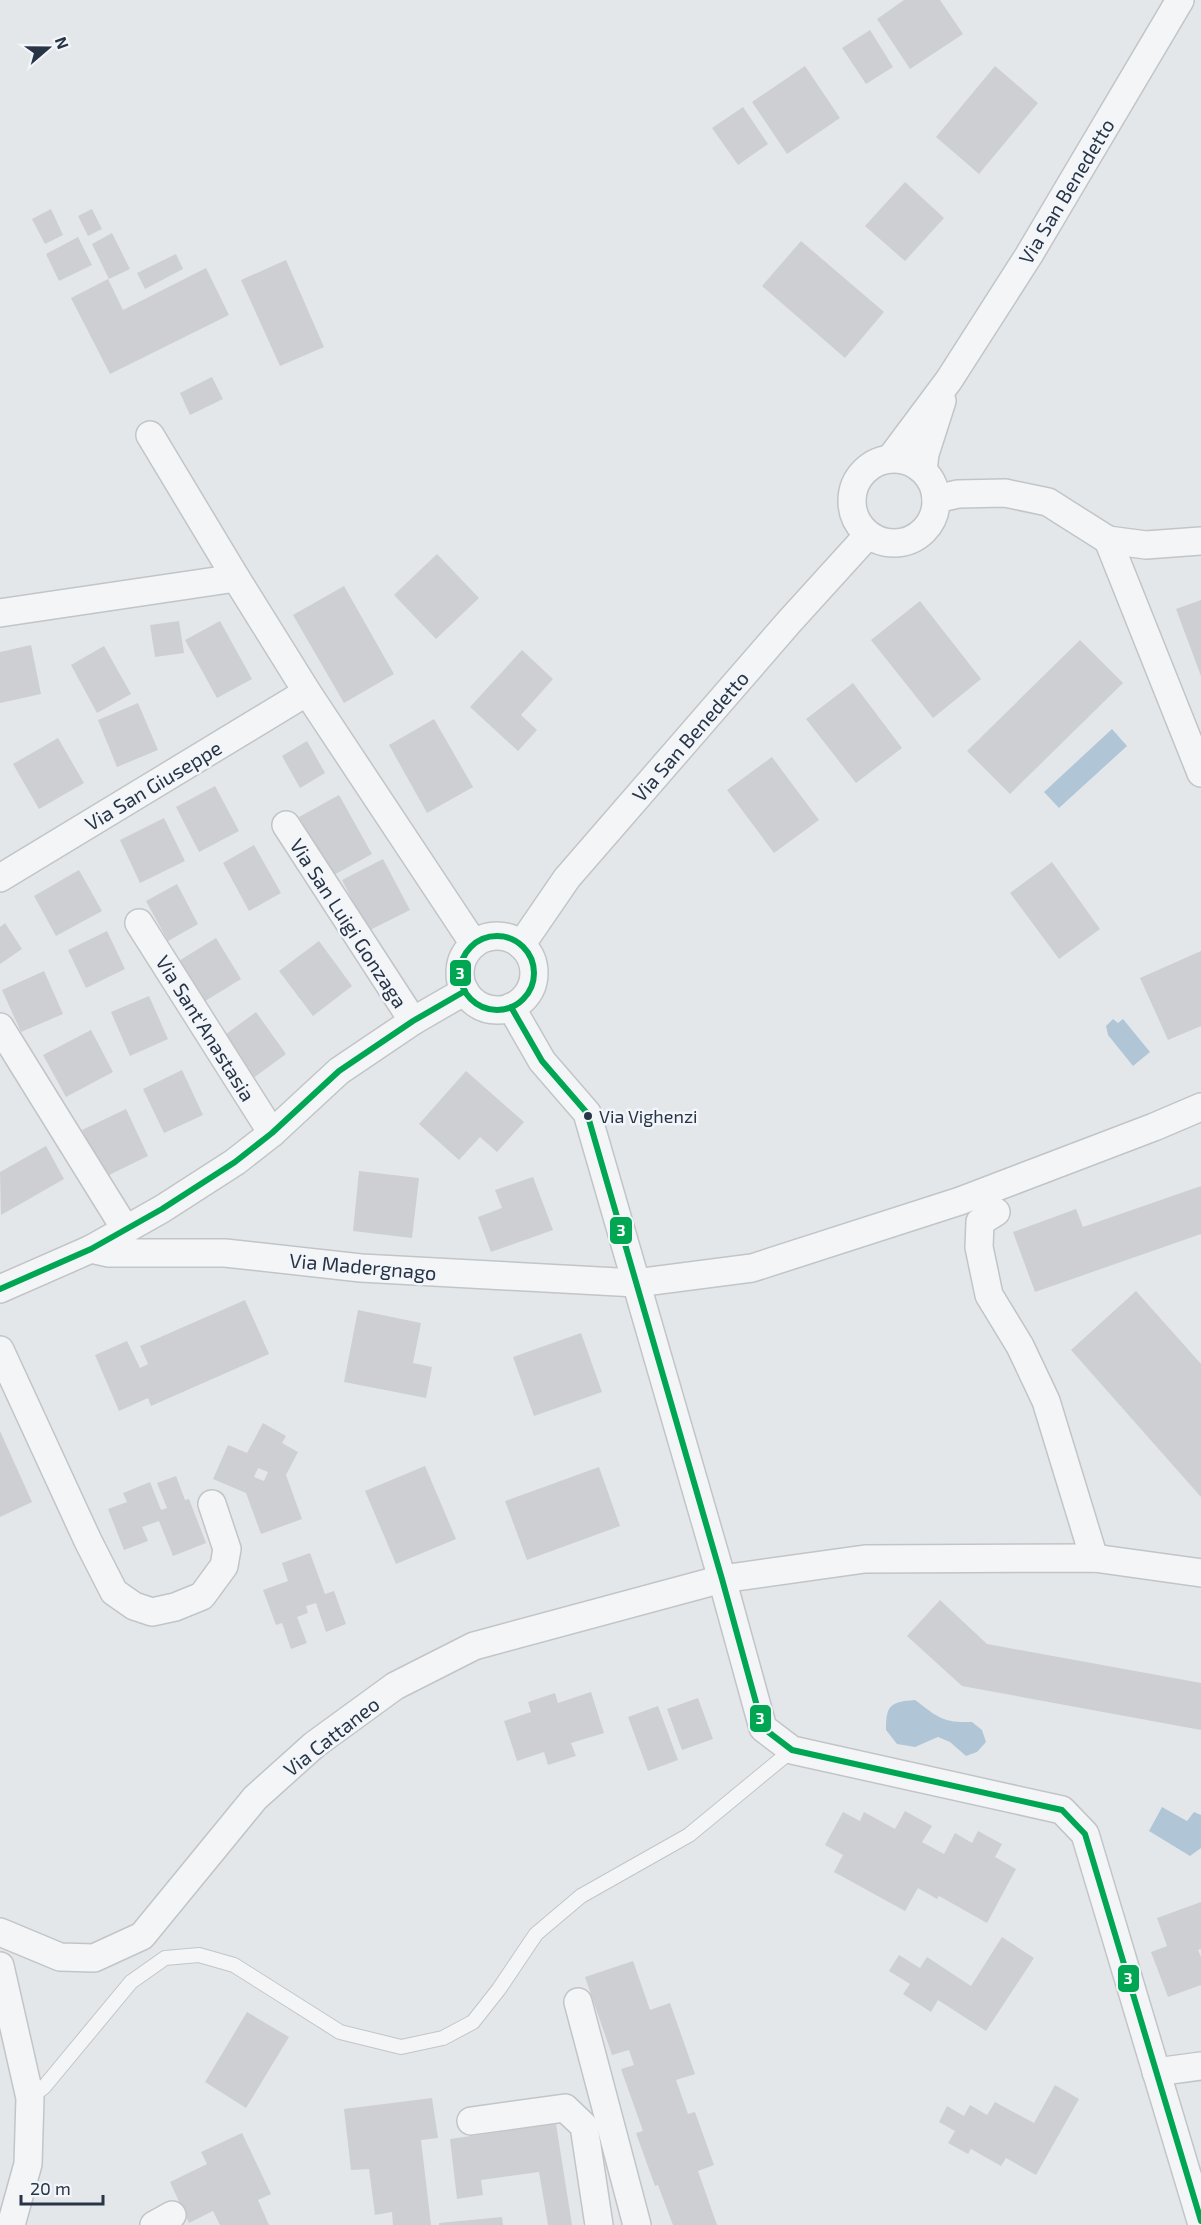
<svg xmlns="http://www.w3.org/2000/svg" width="1201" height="2225" viewBox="0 0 1201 2225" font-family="'Exo 2',sans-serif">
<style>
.water{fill:#b0c6d7}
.building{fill:#cdcfd2;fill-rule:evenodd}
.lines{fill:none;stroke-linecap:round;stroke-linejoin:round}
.lane-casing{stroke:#c2c5c8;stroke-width:16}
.street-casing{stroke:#c2c5c8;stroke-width:30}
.lane{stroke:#f3f5f6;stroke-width:14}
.street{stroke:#f3f5f6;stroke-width:27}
.bus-1-casing{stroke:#f2f5f9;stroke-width:10}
.bus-1{stroke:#00a651;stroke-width:6}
.bus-dot{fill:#283546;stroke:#f2f5f9;stroke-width:2}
.labels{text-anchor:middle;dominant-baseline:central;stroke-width:5;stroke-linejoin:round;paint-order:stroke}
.bus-label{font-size:18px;fill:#283546;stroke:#f2f5f9;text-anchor:start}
.street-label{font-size:20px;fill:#283546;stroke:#f2f5f9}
.line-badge{stroke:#f2f5f9;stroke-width:2}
.badge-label{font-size:16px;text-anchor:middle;font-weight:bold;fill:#fff}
</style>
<rect width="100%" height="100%" fill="#e4e7ea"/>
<g class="water">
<polygon points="1112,729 1127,746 1059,808 1044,792"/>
<polygon points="1113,1019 1118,1023 1123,1019 1150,1052 1133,1066 1108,1035 1106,1026"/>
<path d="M915 1700C938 1717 942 1723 972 1722L982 1730 986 1742 977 1752 966 1756 950 1742 938 1737 915 1747 897 1744 886 1730C886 1705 890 1702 915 1700Z"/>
<polygon points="1162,1807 1187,1821 1194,1812 1201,1815 1201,1848 1190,1856 1149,1831"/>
</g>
<g class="building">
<polygon points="904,0 940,0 963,34 910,69 877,19"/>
<polygon points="870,30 893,67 866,84 842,48"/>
<polygon points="805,66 840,118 787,154 752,102"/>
<polygon points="995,66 1038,103 979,174 936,137"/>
<polygon points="743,107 768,144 738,165 712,128"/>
<polygon points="905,182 944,218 905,261 865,226"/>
<polygon points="51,209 63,235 45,244 32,219"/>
<polygon points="92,209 102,229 88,236 78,216"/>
<polygon points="112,233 130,269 109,279 92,244"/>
<polygon points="78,237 92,265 59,281 46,254"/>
<polygon points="801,241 884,312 845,358 762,286"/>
<polygon points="176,254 183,269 145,289 137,273"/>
<polygon points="286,260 324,347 280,366 241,280"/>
<polygon points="206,268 229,315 110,374 71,298 108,279 123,310"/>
<polygon points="212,377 223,399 190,415 180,393"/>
<polygon points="437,554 479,598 436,639 394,595"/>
<polygon points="344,586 394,674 344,703 293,615"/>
<polygon points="1201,600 1201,676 1176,609"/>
<polygon points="920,601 981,679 933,718 871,640"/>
<polygon points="179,621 184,653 155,657 150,625"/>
<polygon points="220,621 252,679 217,698 185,640"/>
<polygon points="1080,640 1123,683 1010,794 967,751"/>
<polygon points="31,645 41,694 0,703 0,652"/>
<polygon points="104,646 131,694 97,713 71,665"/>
<polygon points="522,650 553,679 521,715 537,730 518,751 470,707"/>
<polygon points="853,683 902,748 856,783 806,719"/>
<polygon points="138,703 158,750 117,767 98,720"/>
<polygon points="434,719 473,787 427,813 389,745"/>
<polygon points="58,738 84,783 39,809 13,764"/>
<polygon points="307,741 325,773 300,788 282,756"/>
<polygon points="772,757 819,820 774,853 727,790"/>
<polygon points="215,786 239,831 199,852 176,807"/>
<polygon points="339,795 372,854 332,876 299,817"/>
<polygon points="164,818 185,861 140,883 120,840"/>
<polygon points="254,845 281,893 249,911 223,863"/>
<polygon points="383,859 410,910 368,931 342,880"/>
<polygon points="1052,862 1100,929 1059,959 1010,893"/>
<polygon points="79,870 102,911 56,936 34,896"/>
<polygon points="177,884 198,924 168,941 146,901"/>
<polygon points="5,923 22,949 0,964 0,927"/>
<polygon points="107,931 125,969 86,988 68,950"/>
<polygon points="216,938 241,979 202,1003 177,962"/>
<polygon points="319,941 352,986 313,1016 279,971"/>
<polygon points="1201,951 1201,1026 1168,1040 1140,978"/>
<polygon points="44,971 63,1014 21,1032 2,990"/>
<polygon points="149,996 168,1039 130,1056 111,1012"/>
<polygon points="256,1012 286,1054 252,1079 222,1037"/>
<polygon points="91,1030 113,1072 66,1097 43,1055"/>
<polygon points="182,1070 203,1115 164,1133 143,1089"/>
<polygon points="466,1071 524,1122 497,1152 480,1137 459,1160 419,1124"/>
<polygon points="126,1109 148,1156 105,1177 82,1130"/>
<polygon points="46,1146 64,1179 1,1215 0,1172"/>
<polygon points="359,1171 419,1178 412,1238 353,1231"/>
<polygon points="533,1177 553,1230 491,1252 478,1217 502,1208 495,1190"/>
<polygon points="1201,1186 1201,1234 1035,1292 1013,1232 1076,1209 1083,1227"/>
<polygon points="1136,1291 1201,1364 1201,1497 1071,1350"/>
<polygon points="245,1300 269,1354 151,1406 148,1398 119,1411 95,1355 127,1341 140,1368 148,1364 140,1346"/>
<polygon points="358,1310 421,1323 413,1363 432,1367 426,1398 344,1382"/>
<polygon points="581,1333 602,1392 534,1416 513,1357"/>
<path d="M263 1423 286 1436 282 1443 298 1452 286 1475 302 1519 261 1534 246 1493 213 1479 228 1445 247 1453ZM258 1468 268 1472 264 1481 254 1477Z"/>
<polygon points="0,1431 32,1502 0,1517"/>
<polygon points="425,1466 456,1539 396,1564 365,1491"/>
<polygon points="599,1467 620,1526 527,1560 505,1501"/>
<polygon points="176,1476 185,1500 189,1499 206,1543 173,1556 159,1521 142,1527 148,1541 124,1550 108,1509 127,1502 123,1493 150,1482 161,1510 167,1508 157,1483"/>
<polygon points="310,1553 325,1594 334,1591 346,1624 326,1632 316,1603 306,1606 308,1613 297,1617 307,1643 291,1649 282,1623 276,1625 263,1590 288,1581 282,1563"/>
<polygon points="940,1600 987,1644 1201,1683 1201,1730 962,1686 907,1636"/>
<polygon points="591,1692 604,1733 571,1743 576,1756 548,1765 544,1752 517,1761 504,1721 531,1712 528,1702 555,1693 558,1703"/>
<polygon points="698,1698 713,1739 682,1750 667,1709"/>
<polygon points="658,1706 678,1760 648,1771 628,1717"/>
<polygon points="905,1811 932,1826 922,1842 944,1854 955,1833 972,1843 978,1831 1002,1844 995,1857 1016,1869 987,1923 939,1896 937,1899 918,1888 905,1911 834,1872 843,1855 825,1845 843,1812 860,1821 864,1812 895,1829"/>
<polygon points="1201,1902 1201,1949 1198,1950 1201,1957 1201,1985 1168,1997 1151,1952 1167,1946 1157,1918"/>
<polygon points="1002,1937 1034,1958 986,2031 938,2000 931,2012 903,1994 910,1984 889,1971 899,1955 920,1968 927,1957 971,1986"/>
<polygon points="633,1961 650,2010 670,2003 695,2074 676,2080 688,2114 695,2112 714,2165 698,2171 717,2225 673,2225 658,2185 655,2186 636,2133 643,2131 621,2069 634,2065 629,2050 612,2055 585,1977"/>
<polygon points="247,2012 289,2037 246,2108 205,2082"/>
<polygon points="1055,2085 1079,2099 1036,2175 1006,2158 1001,2166 971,2149 968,2154 948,2143 955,2131 939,2122 947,2106 964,2116 970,2105 987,2115 995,2102 1034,2123"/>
<polygon points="432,2098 438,2138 421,2140 431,2225 393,2225 392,2212 375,2215 369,2169 351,2170 344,2109"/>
<polygon points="556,2124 572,2225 548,2225 539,2172 481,2180 483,2195 457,2199 450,2139"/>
<polygon points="242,2133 271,2194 258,2200 269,2225 220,2225 213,2211 189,2223 170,2182 207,2164 201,2152"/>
<polygon points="502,2217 503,2225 439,2225 439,2223"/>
</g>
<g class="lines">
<g class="lane-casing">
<polyline id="lane" points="30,2098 44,2087 131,1982 165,1958 199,1955 234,1965 340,2032 401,2047 443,2038 473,2022 499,1989 536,1934 581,1896 689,1835 792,1750"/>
</g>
<g class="street-casing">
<g id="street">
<polyline points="150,435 236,578 307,692 474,944"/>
<polyline points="890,459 949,380 1029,255 1180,0"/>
<circle cx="894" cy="501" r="42"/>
<polyline points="923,470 925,454 942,401"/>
<polyline points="936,499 958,494 1005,493 1048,502 1108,540 1146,545 1201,541"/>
<polyline points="1108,540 1201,773"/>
<polyline points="0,613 236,578"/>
<polyline points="286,825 413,1021"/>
<polyline points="0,878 307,692"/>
<polyline points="139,923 272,1133"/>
<circle cx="497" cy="973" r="37"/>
<polyline points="521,945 567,878 789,622 868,535"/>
<polyline points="511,1007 542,1061 587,1113 722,1579 763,1728 792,1750 1062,1810 1085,1834 1201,2221"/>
<polyline points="0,1027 126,1230"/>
<polyline points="996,1212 980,1222 979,1247 989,1295 1020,1346 1046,1401 1094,1558"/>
<polyline points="91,1249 109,1253 225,1253 361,1268 636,1283 752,1268 960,1201 1154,1127 1201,1107"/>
<polyline points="0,1289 91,1249 162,1209 235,1162 272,1133 339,1071 413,1021 465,991"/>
<polyline points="0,1350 88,1541 114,1592 134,1606 152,1612 175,1607 202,1596 224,1566 227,1549 212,1504"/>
<polyline points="0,1932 60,1957 94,1958 142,1936 255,1798 314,1745 395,1686 474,1646 722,1579 865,1559 1094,1558 1201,1573"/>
<polyline points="0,1966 30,2098 28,2164 11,2225"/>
<polyline points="578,2002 637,2225"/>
<polyline points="1156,2072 1201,2066"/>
<polyline points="471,2121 565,2108 584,2126 599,2225"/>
<polyline points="154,2225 172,2215"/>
</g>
</g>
<use href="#lane" class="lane"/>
<use href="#street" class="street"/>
<g class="bus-1-casing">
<g id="bus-1">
<circle cx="497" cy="973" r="37"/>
<polyline points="511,1007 542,1061 587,1113 722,1579 763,1728 792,1750 1062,1810 1085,1834 1201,2221"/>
<polyline points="0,1289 91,1249 162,1209 235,1162 272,1133 339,1071 413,1021 465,991"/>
</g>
</g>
<use href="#bus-1" class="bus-1"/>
</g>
<circle class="bus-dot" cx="588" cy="1116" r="5"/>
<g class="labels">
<g class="bus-label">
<text x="599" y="1116">Via Vighenzi</text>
</g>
<g class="street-label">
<text transform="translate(1066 191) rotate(-59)">Via San Benedetto</text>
<text transform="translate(690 736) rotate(-49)">Via San Benedetto</text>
<text transform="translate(153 785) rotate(-31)">Via San Giuseppe</text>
<text transform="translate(349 923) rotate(57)">Via San Luigi Gonzaga</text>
<text transform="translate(206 1028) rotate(58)">Via Sant'Anastasia</text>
<text transform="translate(363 1266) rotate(5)">Via Madergnago</text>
<text transform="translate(331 1736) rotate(-38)">Via Cattaneo</text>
</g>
</g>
<g class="line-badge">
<rect x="449" y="959" width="23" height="28" rx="6" fill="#00a651"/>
<rect x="609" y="1216" width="24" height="29" rx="6" fill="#00a651"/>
<rect x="749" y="1704" width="23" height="29" rx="6" fill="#00a651"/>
<rect x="1117" y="1964" width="23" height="29" rx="6" fill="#00a651"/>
</g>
<g class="badge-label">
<text x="460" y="979">3</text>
<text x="621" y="1236">3</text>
<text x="760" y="1724">3</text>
<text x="1128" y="1984">3</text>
</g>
<g transform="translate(48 48) rotate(70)" stroke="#f2f5f9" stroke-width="4.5" paint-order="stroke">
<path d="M0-4.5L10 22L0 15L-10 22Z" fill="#283546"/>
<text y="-9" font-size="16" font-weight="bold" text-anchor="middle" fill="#283546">N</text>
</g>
<path d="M21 2195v9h82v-9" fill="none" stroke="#283546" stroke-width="3"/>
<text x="30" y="2195" font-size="18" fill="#283546" stroke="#f2f5f9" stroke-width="4.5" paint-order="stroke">20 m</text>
</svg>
